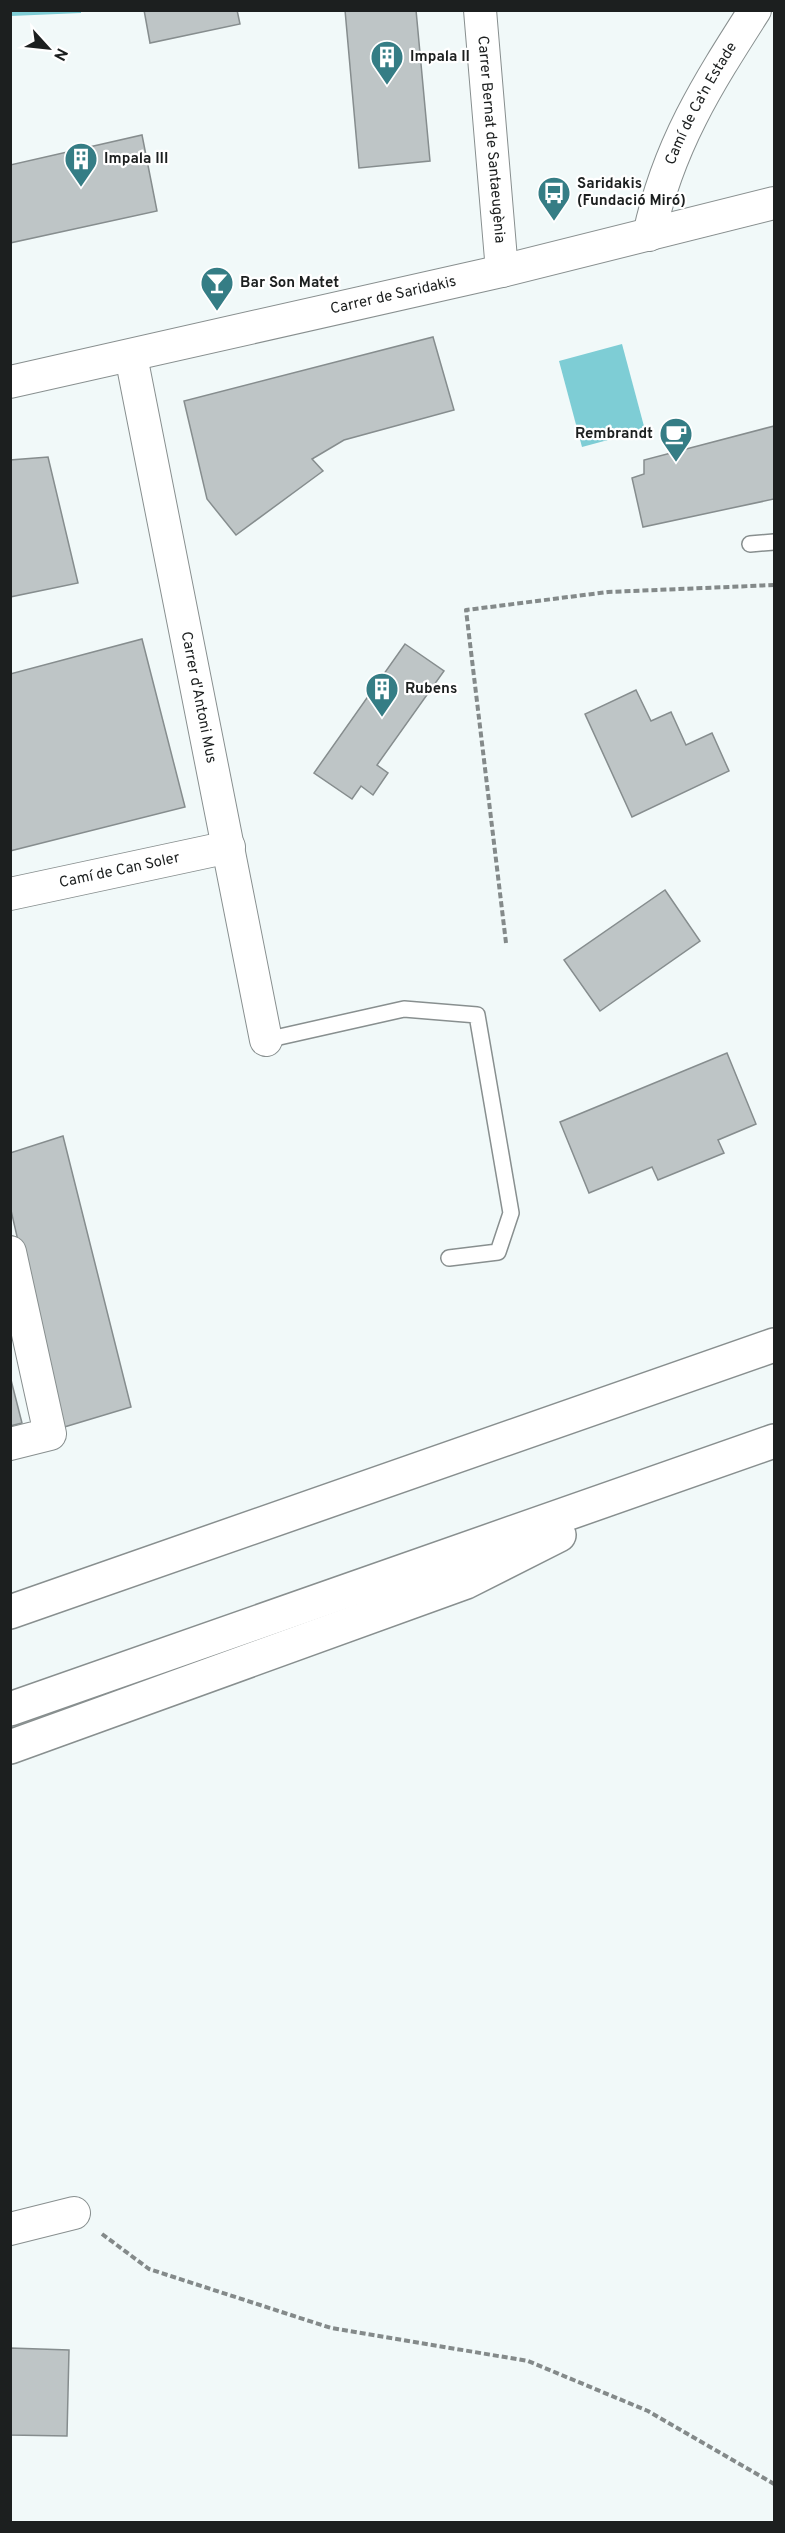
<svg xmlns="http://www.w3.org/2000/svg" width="785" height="2533" viewBox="0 0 785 2533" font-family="Overpass,sans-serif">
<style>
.water{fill:#7ecdd5}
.building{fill:#bec5c6;stroke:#868d8e;stroke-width:1.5}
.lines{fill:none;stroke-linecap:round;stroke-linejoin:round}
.service-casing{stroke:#888f8f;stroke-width:18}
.minor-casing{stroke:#888f8f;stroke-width:34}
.motorway-casing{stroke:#888f8f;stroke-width:36}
.path{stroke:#848a8a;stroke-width:4;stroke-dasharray:6 3;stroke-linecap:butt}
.service{stroke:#fff;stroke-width:15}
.minor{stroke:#fff;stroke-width:32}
.motorway{stroke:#fff;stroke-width:33}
.labels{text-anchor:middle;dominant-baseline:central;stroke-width:4.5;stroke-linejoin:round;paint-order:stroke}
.poi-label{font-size:15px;font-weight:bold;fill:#1c1f1f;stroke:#fff;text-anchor:start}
.street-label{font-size:15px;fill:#1c1f1f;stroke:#fff}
</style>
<rect width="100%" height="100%" fill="#f1f9f9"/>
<g class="water">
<polygon points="81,11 81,13 11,16 11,11"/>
<polygon points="622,344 645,430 582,447 559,361"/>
</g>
<g class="building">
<polygon points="144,10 237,10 240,24 150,43"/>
<polygon points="345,10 416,10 430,161 359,168"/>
<polygon points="142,135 157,211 10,243 10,165"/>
<polygon points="433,337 454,410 344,440 312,459 323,471 236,535 207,499 184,401"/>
<polygon points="774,426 774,499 643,527 632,478 644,474 644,460"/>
<polygon points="48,457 78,583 10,597 10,460"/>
<polygon points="142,639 185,807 10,851 10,674"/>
<polygon points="405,644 444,671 377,765 388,773 373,795 361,786 352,799 314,773"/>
<polygon points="636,690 651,721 671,712 686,745 712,733 729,771 632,817 585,714"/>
<polygon points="665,890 700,941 600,1011 564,960"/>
<polygon points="727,1053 756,1124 718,1140 724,1153 658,1180 652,1167 589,1193 560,1122"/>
<polygon points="63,1136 131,1407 61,1428 10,1206 10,1153"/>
<polygon points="10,1376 22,1423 10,1426"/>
<polygon points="10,2348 69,2350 67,2436 10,2435"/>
</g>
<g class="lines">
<g class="service-casing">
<g id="service">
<polyline points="750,544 774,542"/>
<polyline points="266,1040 404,1009 477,1015 511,1213 498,1252 449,1258"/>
</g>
</g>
<g class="minor-casing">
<g id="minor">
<path id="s1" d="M480 10 502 271"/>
<path id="s2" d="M649 235C668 146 707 85 755 10"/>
<path id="s3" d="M131 356 266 1040"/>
<path id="s4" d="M10 382 502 271 774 203"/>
<path id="s5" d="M10 894 229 847"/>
<polyline points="10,1252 50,1434 10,1444"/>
<polyline points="10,2229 74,2213"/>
</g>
</g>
<g class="motorway-casing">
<g id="motorway">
<polyline points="10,1612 774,1345"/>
<polyline points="10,1709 774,1441"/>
<polyline points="10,1747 466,1582 559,1535"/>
</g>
</g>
<g class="path">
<polyline points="506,943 466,610 608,592 774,585"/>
<polyline points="102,2234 149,2269 331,2328 528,2361 648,2411 774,2484"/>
</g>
<use href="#service" class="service"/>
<use href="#minor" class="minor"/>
<use href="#motorway" class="motorway"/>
</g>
<defs>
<g id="building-pin" transform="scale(1.725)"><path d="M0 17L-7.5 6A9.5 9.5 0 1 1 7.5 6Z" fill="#357d85" stroke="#fff"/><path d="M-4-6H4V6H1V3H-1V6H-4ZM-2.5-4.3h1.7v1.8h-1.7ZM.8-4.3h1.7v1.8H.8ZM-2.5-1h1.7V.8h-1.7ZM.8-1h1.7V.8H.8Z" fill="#fff"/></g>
<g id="bus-pin" transform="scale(1.725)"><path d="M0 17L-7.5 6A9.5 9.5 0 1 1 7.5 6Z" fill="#357d85" stroke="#fff"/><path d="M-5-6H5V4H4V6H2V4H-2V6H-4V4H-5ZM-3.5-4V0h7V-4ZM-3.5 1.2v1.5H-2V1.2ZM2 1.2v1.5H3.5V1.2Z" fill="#fff"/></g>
<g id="bar-pin" transform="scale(1.725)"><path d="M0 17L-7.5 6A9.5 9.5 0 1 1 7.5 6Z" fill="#357d85" stroke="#fff"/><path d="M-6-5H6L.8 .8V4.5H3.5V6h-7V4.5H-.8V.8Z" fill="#fff"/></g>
<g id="cafe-pin" transform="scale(1.725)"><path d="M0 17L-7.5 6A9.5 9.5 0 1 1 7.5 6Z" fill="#357d85" stroke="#fff"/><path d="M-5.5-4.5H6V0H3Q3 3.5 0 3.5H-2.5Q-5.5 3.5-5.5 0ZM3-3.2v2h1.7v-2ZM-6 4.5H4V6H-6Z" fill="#fff"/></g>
</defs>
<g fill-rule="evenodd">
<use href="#building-pin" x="387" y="57"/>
<use href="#building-pin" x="81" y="159"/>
<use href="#bus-pin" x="554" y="193"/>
<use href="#bar-pin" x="217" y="283"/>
<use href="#cafe-pin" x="676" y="434"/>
<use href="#building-pin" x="382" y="689"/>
</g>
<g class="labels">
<g class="poi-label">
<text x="410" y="57">Impala II</text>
<text x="104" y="159">Impala III</text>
<text x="577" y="184">Saridakis<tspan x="577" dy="17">(Fundació Miró)</tspan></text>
<text x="240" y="283">Bar Son Matet</text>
<text x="653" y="434" text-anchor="end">Rembrandt</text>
<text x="405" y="689">Rubens</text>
</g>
<g class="street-label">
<text stroke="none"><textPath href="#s2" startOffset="142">Camí de Ca'n Estade</textPath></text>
<text stroke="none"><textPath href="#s1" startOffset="130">Carrer Bernat de Santaeugènia</textPath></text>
<text stroke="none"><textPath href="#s4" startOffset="393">Carrer de Saridakis</textPath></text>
<text stroke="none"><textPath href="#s3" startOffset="348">Carrer d'Antoni Mus</textPath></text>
<text stroke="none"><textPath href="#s5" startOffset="112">Camí de Can Soler</textPath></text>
</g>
</g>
<rect width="785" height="2533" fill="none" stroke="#1c1f1f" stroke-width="24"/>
<g transform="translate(48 48) rotate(117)" stroke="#ffffff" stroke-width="4.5" paint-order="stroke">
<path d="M0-4.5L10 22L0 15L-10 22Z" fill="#1c1f1f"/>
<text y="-9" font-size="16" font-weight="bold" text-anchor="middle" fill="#1c1f1f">N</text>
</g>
</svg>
